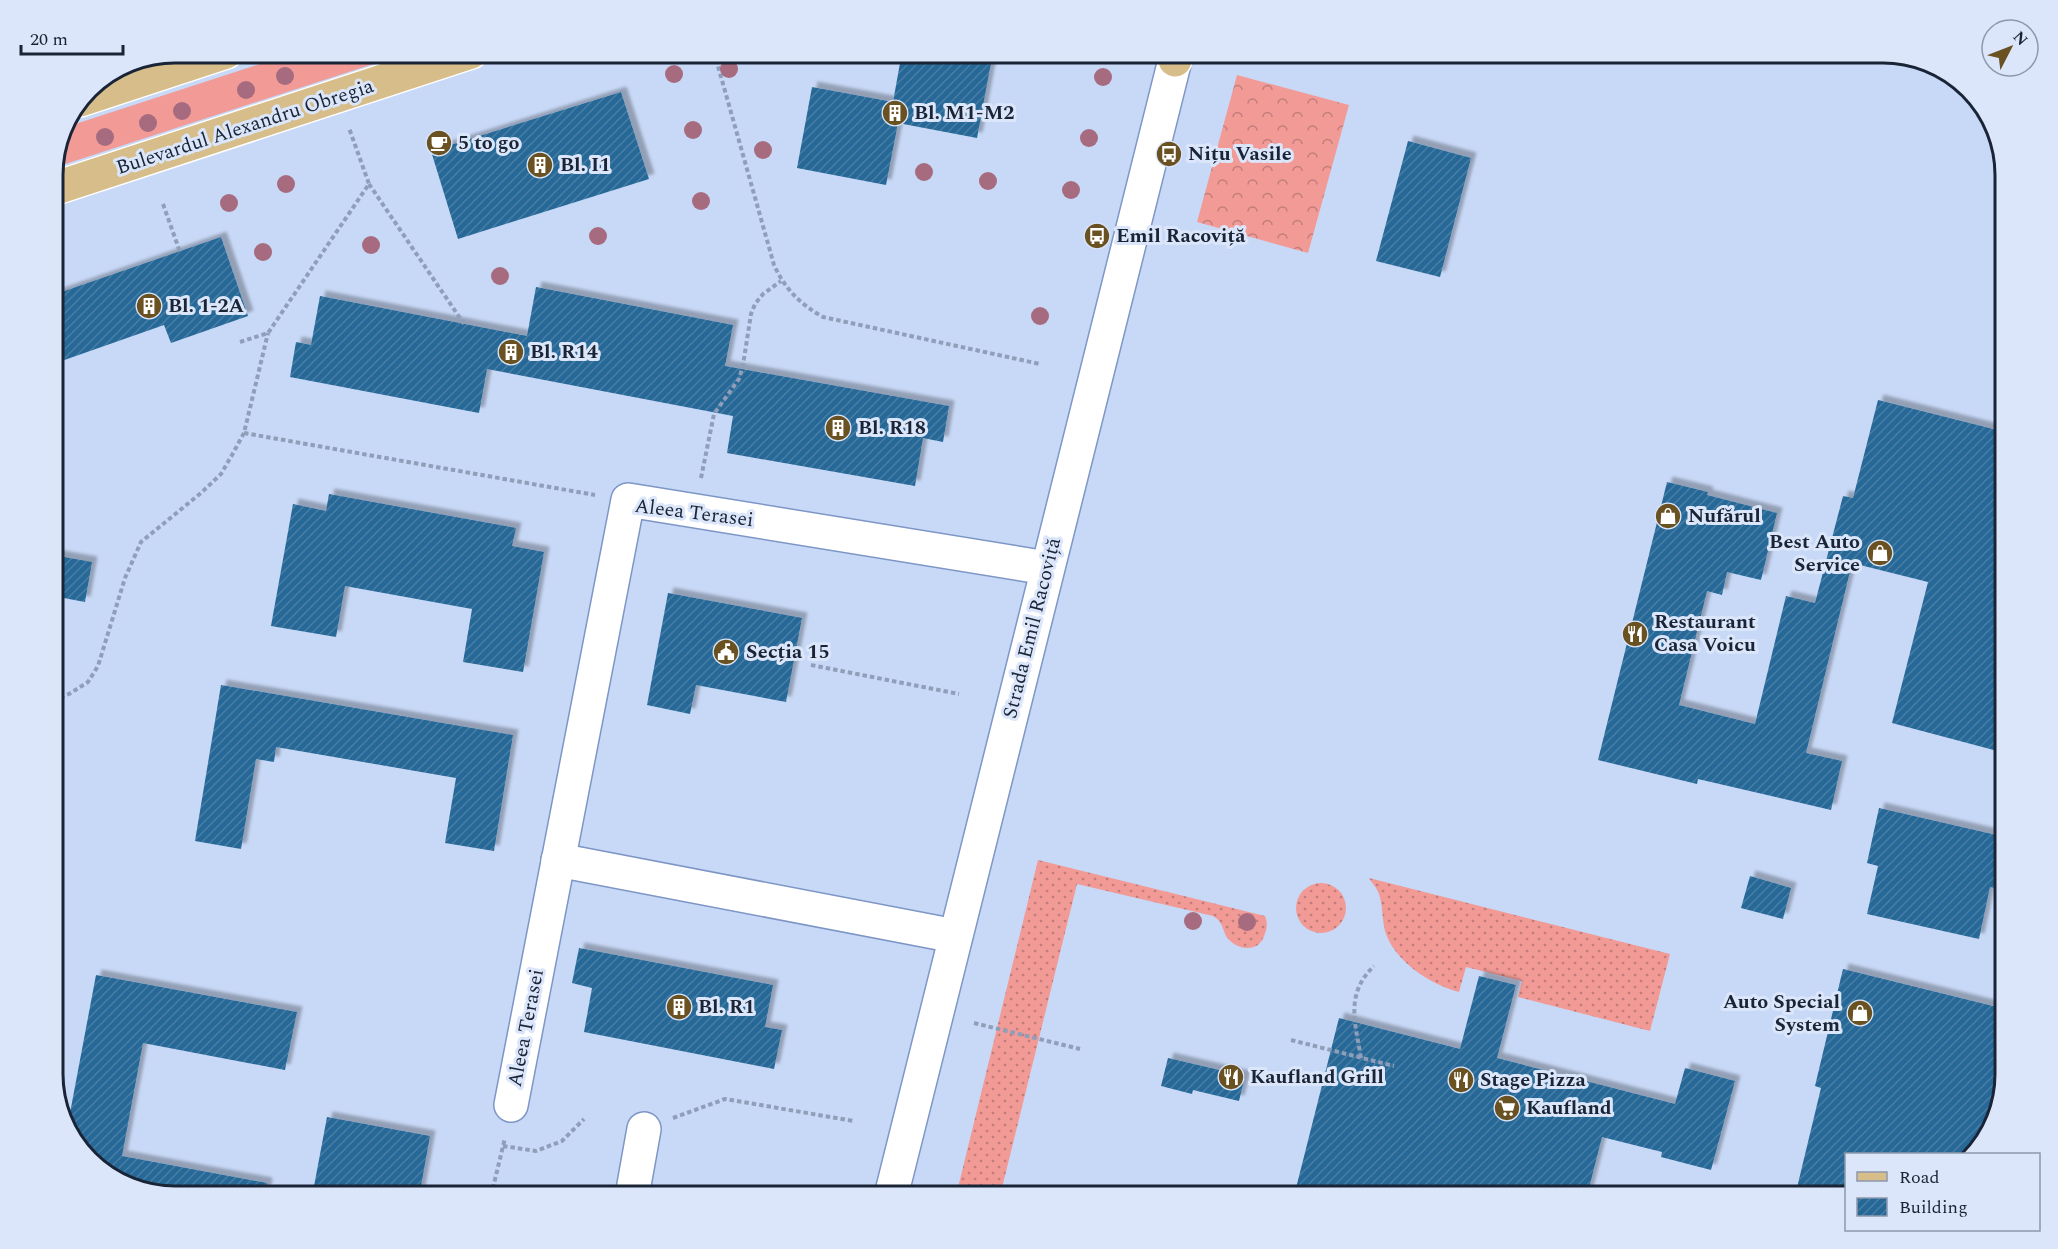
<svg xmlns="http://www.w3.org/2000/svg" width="2058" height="1249" viewBox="0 0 2058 1249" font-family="Spectral,serif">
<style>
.grass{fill:#f19a96}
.forest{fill:url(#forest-crowns)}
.garden{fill:url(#garden-dots)}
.building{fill:url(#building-hatch);filter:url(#shadow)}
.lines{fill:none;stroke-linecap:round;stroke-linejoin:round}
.minor-casing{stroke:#7d96c5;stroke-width:36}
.major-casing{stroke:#fff;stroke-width:36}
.path{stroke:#8f9eb9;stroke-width:4;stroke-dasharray:4.5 3;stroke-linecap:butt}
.minor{stroke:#fff;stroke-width:33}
.major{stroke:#d6bd89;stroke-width:33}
.tree{fill:#a76b80}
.labels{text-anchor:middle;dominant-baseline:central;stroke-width:6;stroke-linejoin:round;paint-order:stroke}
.poi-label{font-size:20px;font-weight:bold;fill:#1a2437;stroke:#dbe6fa;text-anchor:start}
.street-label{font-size:20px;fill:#1a2437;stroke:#dbe6fa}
.rim{fill:none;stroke:#1a2437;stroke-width:3}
</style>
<defs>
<pattern id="forest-crowns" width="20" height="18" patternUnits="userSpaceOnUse" patternTransform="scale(1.5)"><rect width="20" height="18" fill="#f19a96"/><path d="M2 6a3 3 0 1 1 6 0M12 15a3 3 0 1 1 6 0" fill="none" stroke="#c27d7b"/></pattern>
<pattern id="garden-dots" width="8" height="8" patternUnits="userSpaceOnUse" patternTransform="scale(1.5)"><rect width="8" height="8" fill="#f19a96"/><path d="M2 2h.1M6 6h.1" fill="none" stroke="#c27d7b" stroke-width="1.8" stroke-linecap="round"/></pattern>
<pattern id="building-hatch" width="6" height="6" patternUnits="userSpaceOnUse" patternTransform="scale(1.5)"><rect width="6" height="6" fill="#256897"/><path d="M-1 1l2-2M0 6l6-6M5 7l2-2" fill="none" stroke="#4a7da2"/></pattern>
<filter id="shadow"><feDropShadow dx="5.5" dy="-5.5" stdDeviation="1.5" flood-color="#0004"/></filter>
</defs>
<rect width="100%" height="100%" fill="#c8d9f7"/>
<polygon class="grass" points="297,52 407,53 53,168 63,128"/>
<polygon class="forest" points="1237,75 1349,105 1308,253 1197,222"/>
<g class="garden">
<path d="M1038 860 1265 916C1268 923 1267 929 1264 936 1258 954 1235 950 1226 936 1222 927 1222 921 1213 916L1077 884 1000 1196H956Z"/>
<path d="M1369 878 1670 954 1650 1031 1518 997 1522 981 1466 967 1459 992C1431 985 1394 961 1385 931 1382 919 1383 906 1379 894 1377 888 1372 883 1369 878Z"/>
<circle cx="1321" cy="908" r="25"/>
</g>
<g class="building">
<polygon points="902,52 993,52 977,138 898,123 886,185 797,168 812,87 893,102"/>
<polygon points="621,92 649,179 458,239 431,151"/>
<polygon points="1408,141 1471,158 1440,277 1376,261"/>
<polygon points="221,237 248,316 171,343 164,325 53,364 53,295"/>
<polygon points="536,287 733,325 725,366 949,406 943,442 923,438 915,486 727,453 733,416 487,369 479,413 290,377 296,342 311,345 320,296 527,336"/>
<polygon points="1878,400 2005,432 2005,753 1892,723 1928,582 1852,563 1806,753 1842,761 1831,810 1698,779 1697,784 1598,760 1667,482 1708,492 1707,495 1777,513 1761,580 1727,572 1722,595 1707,591 1679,705 1755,724 1786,596 1815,603 1843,496 1853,498"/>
<polygon points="329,494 516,528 512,546 544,552 523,672 463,662 472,609 345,586 336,637 271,626 293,504 326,511"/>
<polygon points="53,555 92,562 85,602 53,596"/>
<polygon points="668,593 802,618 786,702 696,685 690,714 647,705"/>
<polygon points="221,685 513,735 494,851 445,843 456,778 276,747 274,762 256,759 241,849 195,841"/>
<polygon points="1879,808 2005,837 2005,891 1990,887 1979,939 1867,914 1878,866 1867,863"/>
<polygon points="1750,876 1791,888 1783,919 1741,908"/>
<polygon points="579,948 773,985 765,1027 782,1030 774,1069 584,1032 592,988 572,983"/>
<polygon points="1843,969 2005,1009 2006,1074 1989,1135 1970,1155 1846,1155 1846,1196 1795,1196 1821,1088 1815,1086"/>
<polygon points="96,975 297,1012 285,1070 143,1043 122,1156 267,1183 265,1197 175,1197 114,1180 69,1135 67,1129"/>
<polygon points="1479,976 1516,985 1497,1058 1675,1104 1685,1068 1735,1081 1711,1170 1661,1157 1662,1152 1602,1137 1587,1196 1294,1196 1339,1018 1460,1049"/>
<polygon points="1168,1058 1245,1076 1239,1101 1193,1090 1192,1094 1161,1086"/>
<polygon points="327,1117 430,1136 419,1197 312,1197"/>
</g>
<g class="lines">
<g class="minor-casing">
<g id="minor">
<polyline points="558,860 955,936"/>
<polyline points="511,1105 628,500 1047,568"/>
<polyline points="632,1196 644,1129"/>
<polyline points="891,1196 1175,60 1178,52"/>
</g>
</g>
<g class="major-casing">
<g id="major">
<polyline points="1172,52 1175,60"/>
<polyline points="80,100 226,52"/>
<polyline points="53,189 471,52"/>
</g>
</g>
<g class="path">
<path d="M714 52 774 265C785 289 800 304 823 317L1040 364"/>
<polyline points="369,184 464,324"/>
<polyline points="163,204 180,252"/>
<polyline points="240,342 268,333 369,184 349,128"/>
<polyline points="244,433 595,495"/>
<polyline points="701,478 714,414 739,379 743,365 751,314 755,304 763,294 781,281"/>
<polyline points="811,665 959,694"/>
<polyline points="53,700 69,694 88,682 98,666 125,578 141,542 201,493 221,474 232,455 244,433 268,333"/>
<polyline points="974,1023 1080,1049"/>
<polyline points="1291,1040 1394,1066"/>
<path d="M1361 1058C1355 1022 1345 994 1374 966"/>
<polyline points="673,1118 725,1099 854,1121"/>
<polyline points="503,1146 536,1151 562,1141 584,1119"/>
<polyline points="491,1196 505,1138"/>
</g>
<use href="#minor" class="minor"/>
<use href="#major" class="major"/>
</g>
<g class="tree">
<circle cx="729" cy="69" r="9"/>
<circle cx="674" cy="74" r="9"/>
<circle cx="285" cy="76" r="9"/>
<circle cx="1103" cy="77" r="9"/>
<circle cx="246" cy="90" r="9"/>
<circle cx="182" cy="111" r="9"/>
<circle cx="148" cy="123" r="9"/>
<circle cx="693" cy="130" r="9"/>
<circle cx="105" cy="137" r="9"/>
<circle cx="1089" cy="138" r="9"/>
<circle cx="763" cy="150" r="9"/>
<circle cx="924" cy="172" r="9"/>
<circle cx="988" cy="181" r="9"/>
<circle cx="286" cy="184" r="9"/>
<circle cx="1071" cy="190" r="9"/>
<circle cx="701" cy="201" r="9"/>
<circle cx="229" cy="203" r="9"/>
<circle cx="598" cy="236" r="9"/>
<circle cx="371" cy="245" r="9"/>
<circle cx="263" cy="252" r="9"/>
<circle cx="500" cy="276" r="9"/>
<circle cx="1040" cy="316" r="9"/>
<circle cx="1193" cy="921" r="9"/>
<circle cx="1247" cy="922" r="9"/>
</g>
<defs>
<g id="building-disc" transform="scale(1.35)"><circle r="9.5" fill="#695121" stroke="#dbe6fa"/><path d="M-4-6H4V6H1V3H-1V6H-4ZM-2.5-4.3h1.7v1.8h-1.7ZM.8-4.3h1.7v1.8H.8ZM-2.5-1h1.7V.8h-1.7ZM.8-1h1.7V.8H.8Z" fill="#fff"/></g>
<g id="cafe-disc" transform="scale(1.35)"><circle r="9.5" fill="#695121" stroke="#dbe6fa"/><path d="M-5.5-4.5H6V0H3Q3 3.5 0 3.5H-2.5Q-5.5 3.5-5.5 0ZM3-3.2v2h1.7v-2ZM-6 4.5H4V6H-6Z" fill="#fff"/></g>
<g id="bus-disc" transform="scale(1.35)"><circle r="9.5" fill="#695121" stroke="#dbe6fa"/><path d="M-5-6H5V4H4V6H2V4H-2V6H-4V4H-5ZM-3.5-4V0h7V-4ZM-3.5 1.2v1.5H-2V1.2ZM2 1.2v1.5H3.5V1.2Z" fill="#fff"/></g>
<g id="shop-disc" transform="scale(1.35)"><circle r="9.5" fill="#695121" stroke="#dbe6fa"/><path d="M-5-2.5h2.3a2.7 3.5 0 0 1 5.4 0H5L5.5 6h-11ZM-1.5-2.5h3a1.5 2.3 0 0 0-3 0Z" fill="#fff"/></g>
<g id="restaurant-disc" transform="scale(1.35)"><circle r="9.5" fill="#695121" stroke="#dbe6fa"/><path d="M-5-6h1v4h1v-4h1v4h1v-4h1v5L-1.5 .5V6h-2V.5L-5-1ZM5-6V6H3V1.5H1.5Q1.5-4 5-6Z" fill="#fff"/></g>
<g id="civic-disc" transform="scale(1.35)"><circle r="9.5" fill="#695121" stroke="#dbe6fa"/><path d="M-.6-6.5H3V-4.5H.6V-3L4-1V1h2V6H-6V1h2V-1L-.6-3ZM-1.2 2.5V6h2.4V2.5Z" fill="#fff"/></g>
<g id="supermarket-disc" transform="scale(1.35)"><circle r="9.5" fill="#695121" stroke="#dbe6fa"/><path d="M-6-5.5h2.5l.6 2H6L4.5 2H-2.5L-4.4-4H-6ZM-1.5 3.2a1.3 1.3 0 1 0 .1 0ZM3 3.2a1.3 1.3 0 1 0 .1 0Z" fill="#fff"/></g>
</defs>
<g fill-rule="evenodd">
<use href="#building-disc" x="895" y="113"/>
<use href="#cafe-disc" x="439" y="143"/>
<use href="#bus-disc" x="1169" y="154"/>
<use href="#building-disc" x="540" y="165"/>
<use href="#bus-disc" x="1097" y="236"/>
<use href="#building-disc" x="149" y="306"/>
<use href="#building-disc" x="511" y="352"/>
<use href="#building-disc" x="838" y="428"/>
<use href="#shop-disc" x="1668" y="516"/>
<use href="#shop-disc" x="1880" y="553"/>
<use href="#restaurant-disc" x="1635" y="634"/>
<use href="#civic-disc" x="726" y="652"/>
<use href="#building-disc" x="679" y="1007"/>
<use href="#shop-disc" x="1860" y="1013"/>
<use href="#restaurant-disc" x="1231" y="1077"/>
<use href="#restaurant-disc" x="1461" y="1080"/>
<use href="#supermarket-disc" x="1507" y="1108"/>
</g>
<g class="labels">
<g class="poi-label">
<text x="914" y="113">Bl. M1-M2</text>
<text x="458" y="143">5 to go</text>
<text x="1188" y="154">Nițu Vasile</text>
<text x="560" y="165">Bl. I1</text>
<text x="1116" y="236">Emil Racoviță</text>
<text x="168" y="306">Bl. 1-2A</text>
<text x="530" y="352">Bl. R14</text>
<text x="858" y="428">Bl. R18</text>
<text x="1688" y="516">Nufărul</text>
<text x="1860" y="542" text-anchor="end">Best Auto<tspan x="1860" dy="23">Service</tspan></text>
<text x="1654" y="622">Restaurant<tspan x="1654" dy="23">Casa Voicu</tspan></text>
<text x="746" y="652">Secția 15</text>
<text x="1840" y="1002" text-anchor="end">Auto Special<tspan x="1840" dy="23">System</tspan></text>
<text x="698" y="1007">Bl. R1</text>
<text x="1250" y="1077">Kaufland Grill</text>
<text x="1480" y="1080">Stage Pizza</text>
<text x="1526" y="1108">Kaufland</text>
</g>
<g class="street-label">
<text transform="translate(245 127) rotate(-18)">Bulevardul Alexandru Obregia</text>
<text transform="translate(694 513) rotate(7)">Aleea Terasei</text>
<text transform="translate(1032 628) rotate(-76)">Strada Emil Racoviță</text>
<text transform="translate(526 1028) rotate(-79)">Aleea Terasei</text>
</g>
</g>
<path d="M0 0H2058V1249H0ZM175 63H1883A112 112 0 0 1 1995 175V1074A112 112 0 0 1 1883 1186H175A112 112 0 0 1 63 1074V175A112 112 0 0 1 175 63Z" fill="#dbe6fa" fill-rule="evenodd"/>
<path class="rim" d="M175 63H1883A112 112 0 0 1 1995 175V1074A112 112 0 0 1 1883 1186H175A112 112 0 0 1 63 1074V175A112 112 0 0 1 175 63Z"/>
<rect x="1845" y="1153" width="195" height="78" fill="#dbe6fa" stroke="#8e98ac" stroke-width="1.5"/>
<rect x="1857" y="1172" width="30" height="9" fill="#d6bd89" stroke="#8e98ac" stroke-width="1.5"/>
<text x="1899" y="1183" font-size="18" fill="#1a2437">Road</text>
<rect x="1857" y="1198" width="30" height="18" fill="url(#building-hatch)" stroke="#8e98ac" stroke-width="1.5"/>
<text x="1899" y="1213" font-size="18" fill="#1a2437">Building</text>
<g transform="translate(2010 48) rotate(48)"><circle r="28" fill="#dbe6fa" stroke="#8e98ac" stroke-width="1.5"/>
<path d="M0-4.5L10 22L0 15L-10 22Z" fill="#695121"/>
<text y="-9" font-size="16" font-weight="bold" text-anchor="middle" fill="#1a2437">N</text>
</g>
<path d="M21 45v9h102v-9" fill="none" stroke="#1a2437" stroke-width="3"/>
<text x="30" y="45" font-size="18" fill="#1a2437" stroke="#dbe6fa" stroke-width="4.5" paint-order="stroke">20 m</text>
</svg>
